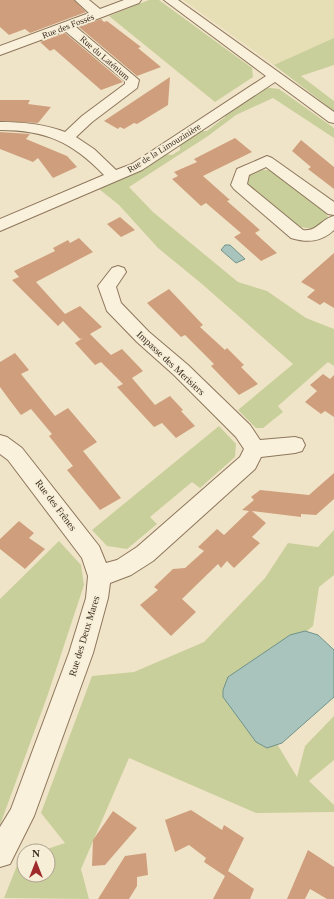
<svg xmlns="http://www.w3.org/2000/svg" width="334" height="899" viewBox="0 0 334 899" font-family="Georgia,serif">
<style>
.farmland{fill:#e6deb5}
.green{fill:#c9cf9b}
.water{fill:#a9c4bc;stroke:#6f938a}
.building{fill:#cf9f7d}
.lines{fill:none;stroke-linecap:round;stroke-linejoin:round}
.minor-casing{stroke:#8d765c;stroke-width:2}
.minor{fill:#faf1dc;fill-rule:evenodd}
.labels{text-anchor:middle;dominant-baseline:central;stroke-width:3.5;stroke-linejoin:round;paint-order:stroke}
.far-street-label{font-size:9px;fill:#3d2e20;stroke:#f7eed8}
.street-label{font-size:10px;fill:#3d2e20;stroke:#f7eed8}
</style>
<rect width="100%" height="100%" fill="#f0e4c8"/>
<polygon class="farmland" points="183,0 334,0 334,41 274,65"/>
<g class="green">
<polygon points="149,0 159,0 252,68 253,77 215,102 109,16"/>
<polygon points="334,38 334,65 301,76 334,101 334,111 274,65"/>
<polygon points="263,87 279,89 334,128 334,138 273,98 236,115 208,136 129,187 153,212 238,282 267,291 306,318 334,329 334,366 328,362 278,406 283,412 263,428 256,428 238,410 293,364 202,284 158,248 119,205 99,189 124,177 164,154 172,155 180,150 180,144 201,131 207,131 225,117 226,114"/>
<polygon points="260,170 271,170 324,209 328,217 325,224 314,229 300,227 249,188 246,184 249,175"/>
<polygon points="219,426 236,444 235,457 200,488 192,482 150,517 157,524 127,549 107,546 92,530"/>
<polygon points="334,530 334,575 319,587 313,626 235,691 271,734 297,777 305,746 334,716 334,760 309,781 334,805 334,812 256,813 129,758 81,869 89,899 4,898 20,858 24,856 24,875 48,875 48,851 41,851 65,843 41,813 92,676 134,672 204,642 265,578 288,543 318,547"/>
<polygon points="59,541 81,565 84,585 47,697 0,825 0,599"/>
</g>
<g class="water">
<polygon points="225,245 230,245 245,259 236,263 221,250"/>
<polygon points="305,631 318,635 334,650 334,697 282,743 267,748 256,742 223,697 223,690 228,677 290,635"/>
</g>
<g class="building">
<polygon points="0,0 74,0 86,12 30,33 25,29 9,35 0,27"/>
<polygon points="101,19 104,22 107,21 141,47 138,48 161,67 137,76 79,27"/>
<polygon points="65,33 123,82 101,90 54,49 50,51 40,42"/>
<polygon points="170,77 168,105 137,124 134,123 124,129 120,127 118,129 104,121"/>
<polygon points="0,100 30,100 28,104 51,107 38,123 0,121"/>
<polygon points="0,132 30,134 26,139 67,156 77,167 53,178 38,158 33,162 0,149"/>
<polygon points="235,138 252,152 203,176 230,200 227,201 251,222 260,230 255,233 277,253 261,261 234,237 241,233 206,203 201,206 172,179 178,176 174,172 197,162 194,159"/>
<polygon points="301,140 334,167 334,189 308,169 311,167 292,151"/>
<polygon points="120,217 135,230 121,237 107,224"/>
<polygon points="79,238 93,252 36,282 65,314 80,306 102,327 90,334 111,355 122,349 143,371 124,383 132,378 155,405 170,396 183,410 181,411 195,426 176,438 162,423 154,427 117,387 123,384 101,362 95,365 75,343 83,338 80,339 63,321 58,326 12,280 19,277 14,271 55,251 53,248 68,240 70,243"/>
<polygon points="334,253 334,308 324,302 320,305 307,297 315,290 301,282"/>
<polygon points="169,289 203,325 200,327 225,350 227,348 244,365 241,367 258,384 239,395 211,366 214,364 185,335 181,337 147,303"/>
<polygon points="15,353 29,370 21,374 55,416 68,408 97,442 83,451 121,498 100,510 67,470 73,466 49,436 52,434 31,409 21,415 11,402 0,387 0,362"/>
<polygon points="323,374 330,379 334,375 334,417 325,411 321,414 305,402 317,391 310,385"/>
<polygon points="334,473 334,499 316,515 301,514 301,517 252,511 266,523 252,537 260,543 234,568 227,561 221,568 218,564 182,599 196,612 171,636 140,605 158,590 154,587 173,569 185,568 204,551 198,547 217,529 224,535 249,511 242,510 254,500 251,497 260,490 309,495"/>
<polygon points="19,521 34,533 29,538 45,549 25,569 0,549 0,539"/>
<polygon points="191,810 222,830 224,825 244,838 228,871 254,889 250,899 213,899 225,876 204,862 206,858 189,845 175,852 165,820"/>
<polygon points="113,811 137,828 105,865 92,866 93,840"/>
<polygon points="308,850 334,867 334,899 327,899 310,889 305,899 287,899"/>
<polygon points="146,853 148,875 137,877 137,886 129,899 98,899 125,856"/>
</g>
<g class="lines">
<g class="minor-casing">
<g id="minor">
<path d="M75 0H89L100 9 124 0H141L139 3 76 27 139 80 137 88 92 122 76 137 94 149 116 170 132 164 266 76 164 0H178L334 112V123L329 122 275 82 142 170 0 231V219L104 175C72 142 46 130 0 130V122C22 122 44 124 65 132L82 116 125 84V81L65 31 0 55V46L89 13Z"/>
<path d="M267 156 272 158 334 202V215L328 214 266 167 249 175 247 184 303 230C317 232 321 219 334 216V230C321 242 308 243 291 238L234 189 231 185 237 169Z"/>
<polygon points="118,266 124,268 126,272 116,287 121,303 149,332 188,365 250,425 260,440 295,437 302,439 305,445 302,451 295,453 261,457 255,469 153,561 131,575 110,583 108,598 93,653 34,816 10,864 0,867 0,827 11,809 69,653 86,598 88,576 82,558 8,460 0,454 0,435 7,437 22,448 99,546 106,563 117,560 137,547 240,457 244,449 236,437 174,375 137,342 107,311 98,286 112,268"/>
</g>
</g>
<use href="#minor" class="minor"/>
</g>
<g class="labels">
<g class="far-street-label">
<text transform="translate(68 26) rotate(-21)">Rue des Fossés</text>
<text transform="translate(105 58) rotate(41)">Rue du Laténium</text>
<text transform="translate(164 148) rotate(-32)">Rue de la Limouzinière</text>
</g>
<g class="street-label">
<text transform="translate(171 363) rotate(43)">Impasse des Merisiers</text>
<text transform="translate(56 505) rotate(53)">Rue des Frênes</text>
<text transform="translate(84 636) rotate(-73)">Rue des Deux Mares</text>
</g>
</g>
<g transform="translate(36 863)"><circle r="19" fill="#f7eed8" stroke="#ada18e"/>
<path d="M0-3L7 15L0 10L-7 15Z" fill="#9e2a2b"/>
<text y="-6" font-size="11" font-weight="bold" text-anchor="middle" fill="#3d2e20">N</text>
</g>
</svg>
